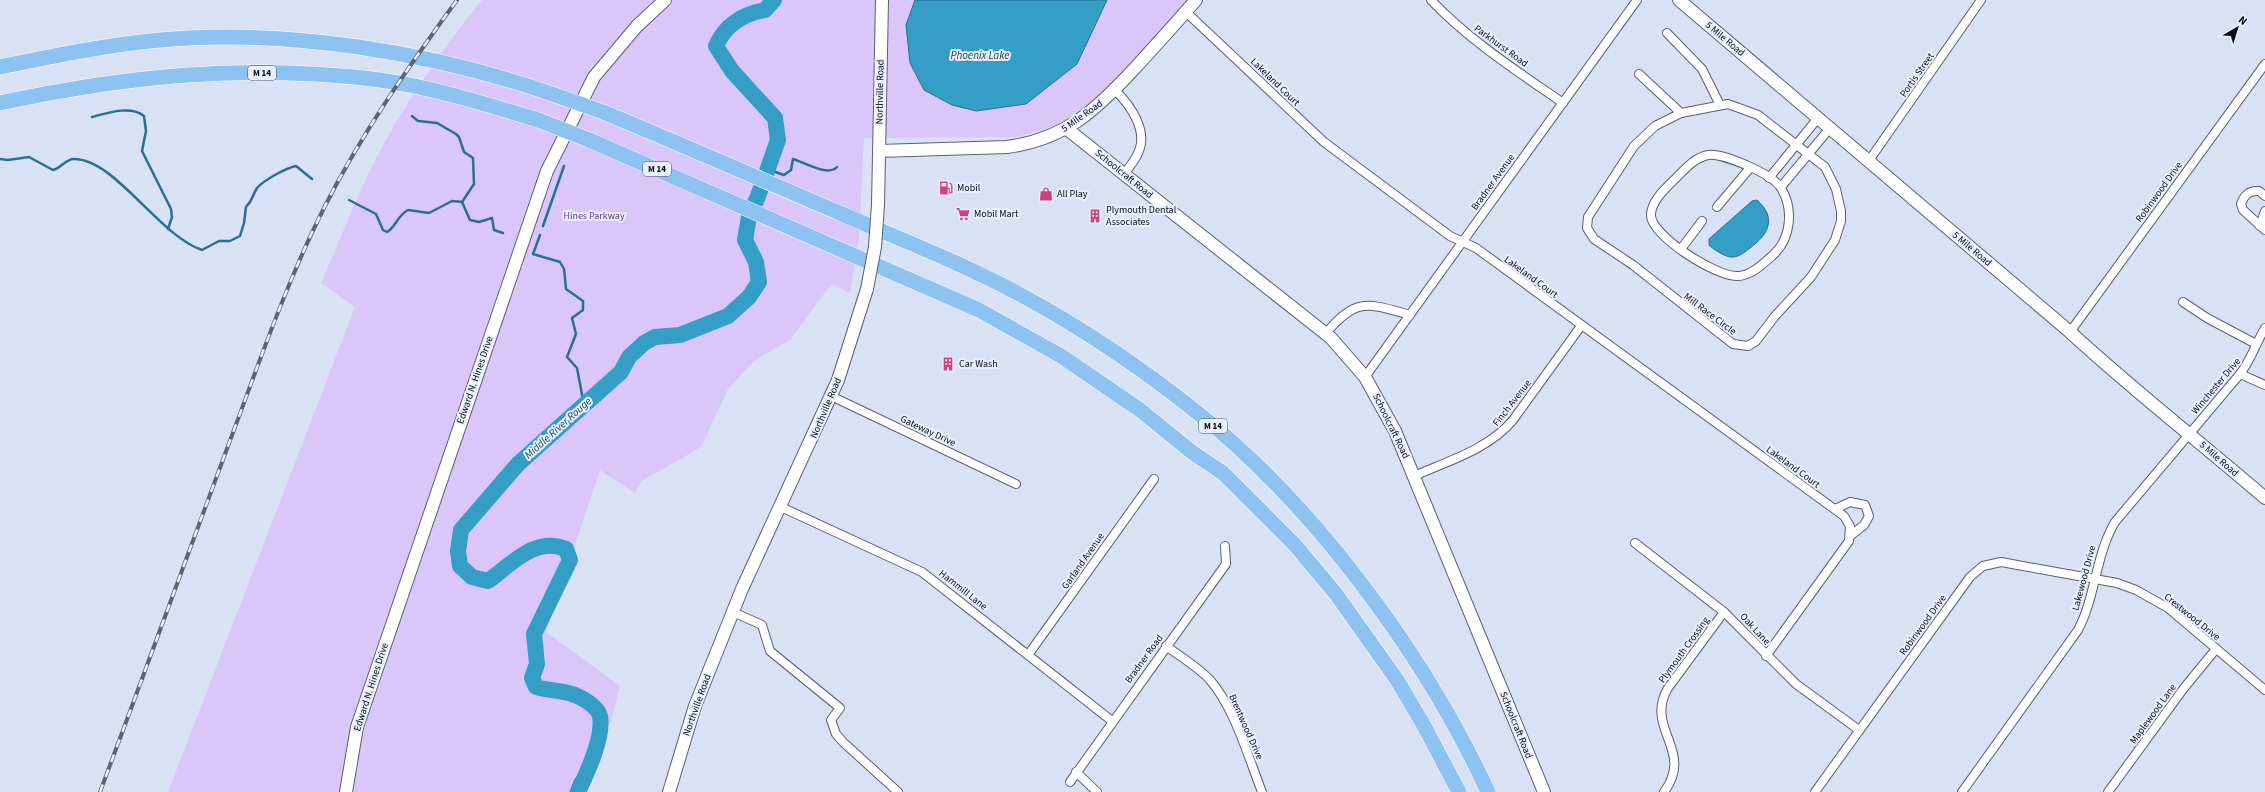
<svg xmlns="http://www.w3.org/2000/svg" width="2265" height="792" viewBox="0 0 2265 792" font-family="'Source Sans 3',sans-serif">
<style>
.green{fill:#dac6f9}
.water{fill:#349ec7;stroke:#277291}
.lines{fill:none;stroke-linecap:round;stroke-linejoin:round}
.stream{stroke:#277291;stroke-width:2.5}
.river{stroke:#349ec7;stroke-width:16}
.street-casing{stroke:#586070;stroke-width:10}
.secondary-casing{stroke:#586070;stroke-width:14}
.highway-casing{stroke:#fff;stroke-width:16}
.street{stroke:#fff;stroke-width:8}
.secondary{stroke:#fff;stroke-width:12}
.highway{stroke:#8ec2f1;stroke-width:15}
.rail-casing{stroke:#5e636e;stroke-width:4}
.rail{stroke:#e8efff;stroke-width:2.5;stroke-dasharray:8;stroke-linecap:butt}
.secondary-bridge-casing{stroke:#586070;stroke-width:14;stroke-linecap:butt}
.highway-bridge-casing{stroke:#fff;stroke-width:16;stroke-linecap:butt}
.secondary-bridge{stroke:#fff;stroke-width:12}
.highway-bridge{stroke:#8ec2f1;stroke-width:15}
.labels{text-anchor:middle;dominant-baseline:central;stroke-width:4;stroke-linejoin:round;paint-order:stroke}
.shield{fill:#e8efff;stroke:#4d515a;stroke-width:1}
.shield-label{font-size:9px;font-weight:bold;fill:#0a0d13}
.street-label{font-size:10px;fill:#0a0d13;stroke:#e8efff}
.poi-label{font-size:10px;fill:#0a0d13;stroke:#e8efff;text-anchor:start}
.park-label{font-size:10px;fill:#643a92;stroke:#e8efff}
.water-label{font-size:11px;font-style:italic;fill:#184456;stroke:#e8efff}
</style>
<rect width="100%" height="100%" fill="#d9e2f5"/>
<path class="green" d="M482 0H1189C1153 38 1116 91 1071 117 1054 127 1035 132 1017 137L864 138 859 239 850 293 831 284 791 339 754 361 728 389 701 447 642 481 635 493 600 470 546 632 620 686 611 721 574 792H168L355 307 321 283C340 240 357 195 379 153 407 101 444 46 482 0Z"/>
<g class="water">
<polygon points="915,0 1107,0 1077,64 1026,104 976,111 952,105 924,90 910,63 906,25"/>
<path d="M1757 200C1777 218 1769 234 1750 248 1745 252 1738 258 1731 257 1725 257 1713 249 1709 245V239L1752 201Z"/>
<polygon points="588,769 591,781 586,792 570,792 575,779"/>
</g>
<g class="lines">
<g class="stream">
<polyline points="412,116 418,121 437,123 456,134 459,137 464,152 473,158 474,184 462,202"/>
<path d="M92 117C107 113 131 105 144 116L146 131 142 151 171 209 172 217 168 229"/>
<path d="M0 159 8 160 29 157 53 170C62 168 65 159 74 159 115 159 158 235 202 250L219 241H230L240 236 244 223 246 207C253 200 252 196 257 188 264 180 286 168 296 166L312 179"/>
<path d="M767 169 784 175 791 170 793 159C804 162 828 177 837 167"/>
<path d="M349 200 376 214 383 230 387 232C396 227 397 216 408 210L429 213 452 201 462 202"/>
<polyline points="462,202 470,220 479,222 492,218 494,230 503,233"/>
<polyline points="543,226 564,166"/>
<polyline points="540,235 533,254 560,262 564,269 566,289 583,301 583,310 572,318 576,334 567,357 577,368 584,405"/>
</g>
<path class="river" d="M578 792C587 773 604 737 600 716 597 706 584 699 575 695 563 690 548 691 536 687L532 678 537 664 534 634 570 560 566 549C535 536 512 564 488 581L472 577 460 566 458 551 461 530 518 464 621 372 629 357 644 343 655 337 680 335 728 316 749 297 759 282 756 262 745 240 750 211 757 199 778 140 775 118 732 71 716 46C725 25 743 14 765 10L774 0"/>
<g class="street-casing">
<g id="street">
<path d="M1431 0C1470 41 1517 71 1563 103"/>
<polyline points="1186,12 1324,142 1450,236 1476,248 1844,516 1850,526 1849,541 1766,656"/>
<polyline points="1667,33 1702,69 1720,105"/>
<polyline points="1639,74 1681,113"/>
<path d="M1115 90C1130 105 1149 131 1138 153 1135 161 1129 167 1124 174"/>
<polygon points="1728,104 1758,115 1825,167 1836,189 1841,211 1841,221 1835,240 1811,277 1775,316 1756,341 1748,346 1733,344 1633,265 1594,239 1587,228 1588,217 1634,146 1655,126 1681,113"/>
<path d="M1708 155C1723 153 1773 174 1781 188 1794 209 1791 239 1773 255 1763 264 1751 276 1737 276 1717 277 1649 235 1651 214 1652 200 1666 188 1675 179 1685 169 1694 158 1708 155Z"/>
<polyline points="1868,162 1981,0"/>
<polyline points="1769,178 1818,118"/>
<polyline points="1781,187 1830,128"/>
<path d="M2265 196 2259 191C2249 190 2244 195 2241 204L2243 210 2265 230"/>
<polyline points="1717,207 1750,168"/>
<polyline points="2260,226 2265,211"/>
<polyline points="1681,249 1702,221"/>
<polyline points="2183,302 2207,318 2256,344"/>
<polyline points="2070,332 2265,64"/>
<path d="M1326 333C1357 297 1367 303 1410 315"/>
<polyline points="2240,374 2265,385"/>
<polyline points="1365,377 1637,0"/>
<polyline points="831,396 1016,484"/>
<path d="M1414 476C1448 461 1489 449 1513 420L1581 326"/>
<polyline points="781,507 922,572 1112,721"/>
<polyline points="1835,509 1850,502 1865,505 1869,516 1864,525 1850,536"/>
<polyline points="1635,543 1724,612 1796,684 1859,730"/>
<polyline points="733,612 762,625 770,651 840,708 831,720 836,734 843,742 898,792"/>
<path d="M1166 646C1181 657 1198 667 1210 680 1234 707 1249 759 1262 792"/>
<polyline points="1028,655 1154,479"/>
<polyline points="1076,772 1097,792"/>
<polyline points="1070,782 1226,564 1225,546"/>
<path d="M1664 792C1695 750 1644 729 1668 688L1724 612"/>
<polyline points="1815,792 1970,577 1983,566 2001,562 2117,583 2136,590 2168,608 2265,690"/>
<path d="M1962 792 2078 630C2096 596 2095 556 2115 522L2240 374C2251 360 2256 343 2265 328"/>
<polyline points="2108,792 2184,688 2216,649"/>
</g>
</g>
<g class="secondary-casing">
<g id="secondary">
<path d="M1679 0 2070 332C2133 390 2200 442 2265 498"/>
<polyline points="1067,129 1331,338 1365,377 1395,431 1544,792"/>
<path d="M879 151 1007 147C1066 139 1096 110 1135 68 1156 45 1176 23 1196 0"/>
<polyline points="878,205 882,0"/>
<polyline points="346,792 357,727 547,171 594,77 637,26 665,0"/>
<polyline points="669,792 695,706 742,589 838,380 867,289"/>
</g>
</g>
<g class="highway-casing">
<g id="highway">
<path d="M0 67C53 56 106 45 160 40 286 28 436 53 555 95"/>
<path d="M0 103C126 76 242 64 372 79 429 86 486 104 541 121"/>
<path d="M603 112C683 145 762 180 842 214 902 240 964 264 1021 295 1082 328 1140 367 1194 410 1313 503 1425 655 1488 792"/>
<polyline points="589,140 979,310 1061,356 1140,410 1193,453 1223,473 1295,545 1336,594 1397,680 1423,724 1459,792"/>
</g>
</g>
<use href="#street" class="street"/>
<use href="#secondary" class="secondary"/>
<use href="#highway" class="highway"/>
<g class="rail-casing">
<path id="rail" d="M100 792C143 677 185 562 228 446 258 366 286 283 325 206 362 133 409 66 457 0"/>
</g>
<use href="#rail" class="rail"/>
<g class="secondary-bridge-casing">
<polyline id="secondary-bridge" points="867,289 875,247 878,205"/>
</g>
<g class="highway-bridge-casing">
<g id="highway-bridge">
<polyline points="555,95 603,112"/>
<polyline points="541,121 589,140"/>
</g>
</g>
<use href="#secondary-bridge" class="secondary-bridge"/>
<use href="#highway-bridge" class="highway-bridge"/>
</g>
<defs>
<g id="fuel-bare" transform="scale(1.08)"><path d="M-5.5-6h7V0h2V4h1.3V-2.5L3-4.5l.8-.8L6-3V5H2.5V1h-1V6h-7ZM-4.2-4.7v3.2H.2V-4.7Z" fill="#cd437c" stroke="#e8efff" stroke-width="2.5" paint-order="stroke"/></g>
<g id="shop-bare" transform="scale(1.08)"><path d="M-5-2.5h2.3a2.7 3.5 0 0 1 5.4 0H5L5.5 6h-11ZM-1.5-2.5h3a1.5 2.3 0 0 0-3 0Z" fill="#cd437c" stroke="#e8efff" stroke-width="2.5" paint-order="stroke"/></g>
<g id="supermarket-bare" transform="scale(1.08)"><path d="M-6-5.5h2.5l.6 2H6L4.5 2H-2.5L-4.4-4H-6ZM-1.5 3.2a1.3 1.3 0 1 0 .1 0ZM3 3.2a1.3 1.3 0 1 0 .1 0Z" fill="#cd437c" stroke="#e8efff" stroke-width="2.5" paint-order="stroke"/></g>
<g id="building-bare" transform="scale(1.08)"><path d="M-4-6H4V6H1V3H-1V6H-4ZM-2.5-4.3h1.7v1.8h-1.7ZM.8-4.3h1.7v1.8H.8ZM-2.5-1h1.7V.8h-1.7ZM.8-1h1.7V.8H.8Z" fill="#cd437c" stroke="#e8efff" stroke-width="2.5" paint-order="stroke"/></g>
</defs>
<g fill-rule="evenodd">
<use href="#fuel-bare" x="946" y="188"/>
<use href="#shop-bare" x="1046" y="194"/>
<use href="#supermarket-bare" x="963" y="214"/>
<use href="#building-bare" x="1095" y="216"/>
<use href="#building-bare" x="948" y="364"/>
</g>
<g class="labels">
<g class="shield">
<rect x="248" y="66" width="28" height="14" rx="3"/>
<rect x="643" y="162" width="28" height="14" rx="3"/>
<rect x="1199" y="419" width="28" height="14" rx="3"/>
</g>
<g class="shield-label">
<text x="262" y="73">M 14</text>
<text x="657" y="169">M 14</text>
<text x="1213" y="426">M 14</text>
</g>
<g class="street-label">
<text transform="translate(1725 39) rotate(40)">5 Mile Road</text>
<text transform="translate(1501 46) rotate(36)">Parkhurst Road</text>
<text transform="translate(1917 75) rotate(-55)">Portis Street</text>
<text transform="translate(1275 82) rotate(44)">Lakeland Court</text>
<text transform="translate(880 92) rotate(-89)">Northville Road</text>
<text transform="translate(1082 116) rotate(-35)">5 Mile Road</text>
<text transform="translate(1124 174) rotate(39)">Schoolcraft Road</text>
<text transform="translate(1493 182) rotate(-54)">Bradner Avenue</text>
<text transform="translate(2159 192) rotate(-54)">Robinwood Drive</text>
<text transform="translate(1972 249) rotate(40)">5 Mile Road</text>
<text transform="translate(1531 277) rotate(36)">Lakeland Court</text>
<text transform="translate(1710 314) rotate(37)">Mill Race Circle</text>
<text transform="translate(475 380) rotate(-71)">Edward N. Hines Drive</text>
<text transform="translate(2216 386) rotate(-50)">Winchester Drive</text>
<text transform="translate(1512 403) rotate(-52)">Finch Avenue</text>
<text transform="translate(826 408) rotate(-67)">Northville Road</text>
<text transform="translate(1391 426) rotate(64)">Schoolcraft Road</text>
<text transform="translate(928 431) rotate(25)">Gateway Drive</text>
<text transform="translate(2219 459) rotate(41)">5 Mile Road</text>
<text transform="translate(1793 467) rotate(36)">Lakeland Court</text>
<text transform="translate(1083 561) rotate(-55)">Garland Avenue</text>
<text transform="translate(2084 578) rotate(-75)">Lakewood Drive</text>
<text transform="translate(963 590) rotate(38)">Hammill Lane</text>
<text transform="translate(2192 617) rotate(39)">Crestwood Drive</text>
<text transform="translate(1923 625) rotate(-54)">Robinwood Drive</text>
<text transform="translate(1755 629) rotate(47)">Oak Lane</text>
<text transform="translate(1684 650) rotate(-54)">Plymouth Crossing</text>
<text transform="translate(1144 659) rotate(-54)">Bradner Road</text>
<text transform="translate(371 687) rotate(-72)">Edward N. Hines Drive</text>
<text transform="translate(697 705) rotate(-70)">Northville Road</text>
<text transform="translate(2153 714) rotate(-54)">Maplewood Lane</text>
<text transform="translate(1516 725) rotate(68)">Schoolcraft Road</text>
<text transform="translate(1246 727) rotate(66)">Brentwood Drive</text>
</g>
<g class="poi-label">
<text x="957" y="188">Mobil</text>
<text x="1057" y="194">All Play</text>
<text x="1106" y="210">Plymouth Dental<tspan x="1106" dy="12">Associates</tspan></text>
<text x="974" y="214">Mobil Mart</text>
<text x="959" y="364">Car Wash</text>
</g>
<g class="park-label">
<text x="594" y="216">Hines Parkway</text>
</g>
<g class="water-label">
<text x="980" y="55">Phoenix Lake</text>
<text transform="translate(558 428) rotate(-42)">Middle River Rouge</text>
</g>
</g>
<g transform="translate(2237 28) rotate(38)" stroke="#e8efff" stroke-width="3" paint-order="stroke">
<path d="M0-3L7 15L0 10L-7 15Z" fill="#0a0d13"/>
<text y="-6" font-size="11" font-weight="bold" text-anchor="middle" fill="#0a0d13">N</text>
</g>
</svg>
